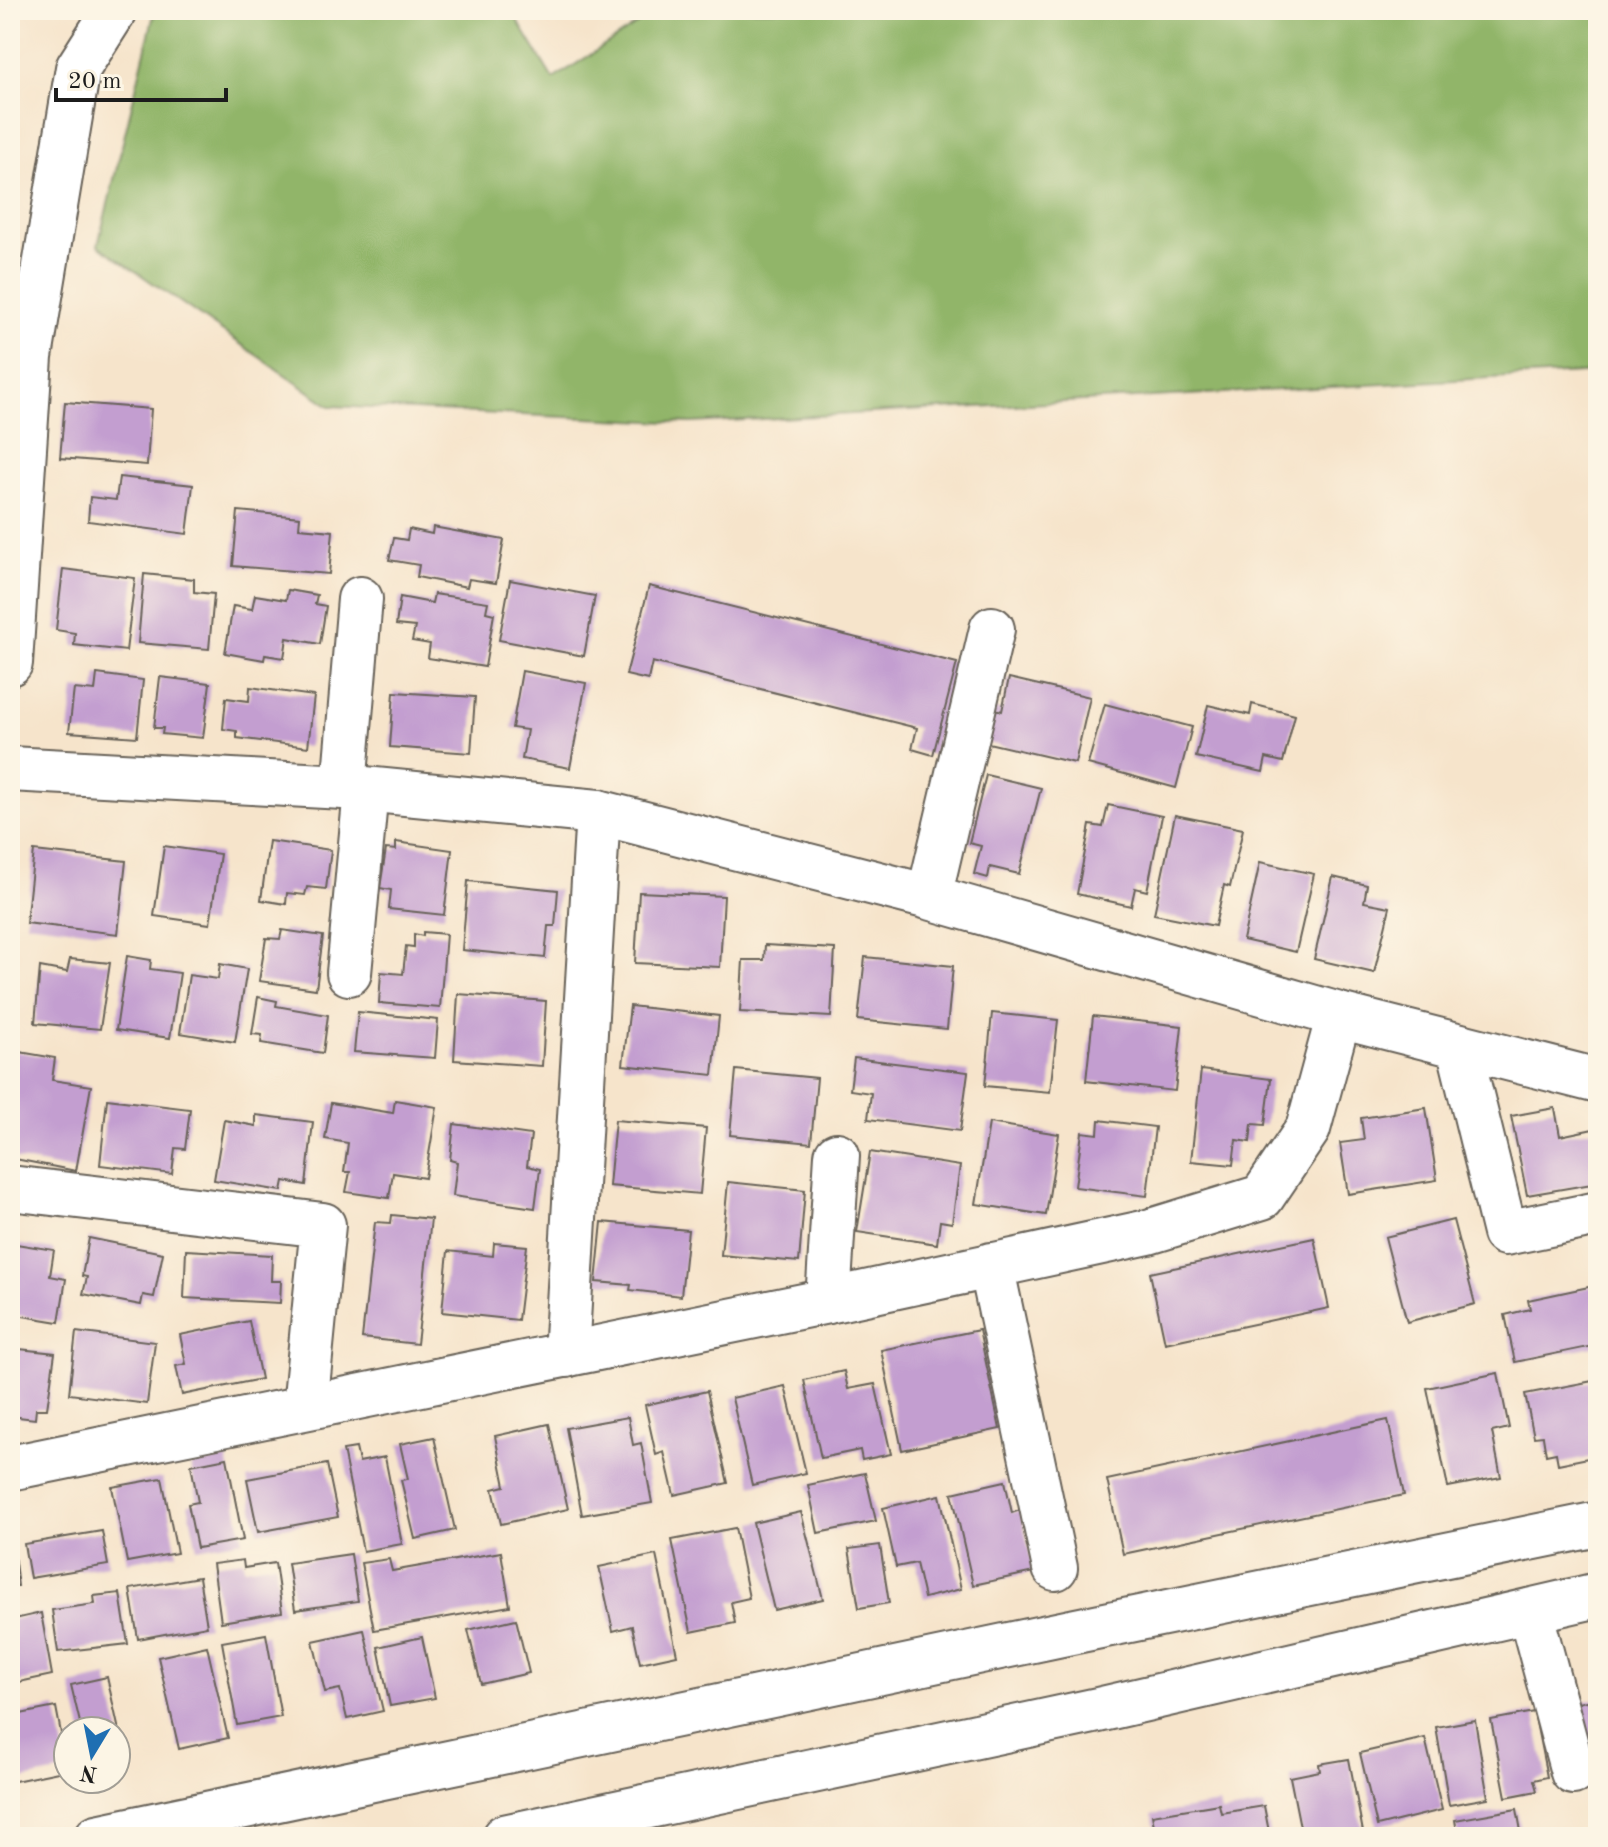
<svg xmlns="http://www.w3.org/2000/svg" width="1608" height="1847" viewBox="0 0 1608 1847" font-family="'Old Standard TT',serif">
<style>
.forest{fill:#91b569;stroke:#566842;stroke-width:2}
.building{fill:#c39ed0}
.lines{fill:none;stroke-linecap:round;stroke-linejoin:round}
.minor-casing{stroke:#686259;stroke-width:48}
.minor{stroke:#fff;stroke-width:44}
</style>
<rect width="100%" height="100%" fill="#fcf5e5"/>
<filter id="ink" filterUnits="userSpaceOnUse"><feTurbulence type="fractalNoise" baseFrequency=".0125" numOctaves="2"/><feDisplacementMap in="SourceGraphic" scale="16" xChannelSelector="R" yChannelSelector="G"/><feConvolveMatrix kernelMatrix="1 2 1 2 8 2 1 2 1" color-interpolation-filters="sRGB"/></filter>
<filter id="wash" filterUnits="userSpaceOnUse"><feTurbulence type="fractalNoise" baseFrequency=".006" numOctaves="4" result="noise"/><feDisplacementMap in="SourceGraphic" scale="32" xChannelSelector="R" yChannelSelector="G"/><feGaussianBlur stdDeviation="1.8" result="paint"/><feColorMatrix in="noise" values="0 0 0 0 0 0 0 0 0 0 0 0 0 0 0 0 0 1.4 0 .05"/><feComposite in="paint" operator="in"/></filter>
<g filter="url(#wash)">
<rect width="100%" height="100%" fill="#f6e4cb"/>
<polygon class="forest" points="155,10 511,10 553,79 659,10 1598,10 1598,372 691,423 330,406 98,245"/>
<g id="blocks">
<g class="building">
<polygon points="65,402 151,409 147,465 60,458"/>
<polygon points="119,477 193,485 187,534 88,521 90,497 116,500"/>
<polygon points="238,511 300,517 299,528 333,531 329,574 233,566"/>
<polygon points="433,527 504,540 496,583 469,579 467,587 417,577 419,565 389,560 394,538 407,540 409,529 432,534"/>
<polygon points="63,569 135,578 126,651 74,645 75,633 56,630"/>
<polygon points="144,574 194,579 194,592 214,594 209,649 138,643"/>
<polygon points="510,580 595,596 584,656 499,640"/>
<polygon points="649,586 957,663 933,755 912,749 917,728 652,662 648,680 626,675"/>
<polygon points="288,590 317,595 315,604 326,606 320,644 287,638 284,658 265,655 264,660 225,653 233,606 252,609 255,595 286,600"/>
<polygon points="434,594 488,602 486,612 494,614 485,667 428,658 430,644 412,641 415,627 396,625 400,597 432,603"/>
<polygon points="522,671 586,683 570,768 522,759 527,730 512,728"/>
<polygon points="97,674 143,680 137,737 69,732 74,689 95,691"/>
<polygon points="160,677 210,683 203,738 162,734 163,728 154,728"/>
<polygon points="1009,678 1090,697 1075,763 984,742 992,708 1002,711"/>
<polygon points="250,687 314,696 308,747 237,738 237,731 223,729 226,698 249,701"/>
<polygon points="394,692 475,697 471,753 390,747"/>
<polygon points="1105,704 1192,727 1176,788 1088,764"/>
<polygon points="1252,704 1295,715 1283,762 1266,758 1263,772 1196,757 1208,705 1250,715"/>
<polygon points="986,775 1041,788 1019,874 990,867 988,878 974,874 981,846 969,843"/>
<polygon points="1108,805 1162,816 1147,891 1135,888 1131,906 1077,894 1090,825 1103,827"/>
<polygon points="1175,815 1243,829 1230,887 1224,885 1215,926 1154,914"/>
<polygon points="269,841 331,850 326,889 307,887 305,895 287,893 286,904 261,900"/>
<polygon points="396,842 452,850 444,915 389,909 391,890 380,888 386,849 396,850"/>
<polygon points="164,846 220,854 210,924 154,916"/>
<polygon points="34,851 126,861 118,934 26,923"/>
<polygon points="1260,862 1314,874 1296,952 1243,940"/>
<polygon points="1333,877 1367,885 1364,902 1390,907 1374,973 1314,959"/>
<polygon points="468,881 558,890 555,926 548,926 545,958 462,950"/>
<polygon points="639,892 724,896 720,967 635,963"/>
<polygon points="282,930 323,936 316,989 259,981 266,938 280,939"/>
<polygon points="423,932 446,934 440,1008 379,1003 381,972 403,974 406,946 414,947 414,934 423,936"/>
<polygon points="765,945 835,949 831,1017 740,1012 743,960 764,960"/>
<polygon points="127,956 151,960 150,969 180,973 170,1038 116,1030"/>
<polygon points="865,957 953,966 947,1029 858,1020"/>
<polygon points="70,959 110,963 100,1029 35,1023 40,967 67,972"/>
<polygon points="220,964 247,969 235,1042 180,1033 189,975 218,979"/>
<polygon points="458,994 546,1001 542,1066 454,1060"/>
<polygon points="258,997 277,1001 276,1006 328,1015 323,1053 261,1043 262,1035 252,1034"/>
<polygon points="630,1006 719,1016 713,1075 623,1065"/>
<polygon points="358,1012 438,1020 435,1058 354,1052"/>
<polygon points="992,1013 1058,1020 1050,1092 985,1086"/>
<polygon points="1093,1016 1182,1026 1175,1091 1086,1081"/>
<polygon points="14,1051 55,1058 52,1080 91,1086 76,1171 10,1158 10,1075"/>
<polygon points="854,1058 968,1072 960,1131 868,1119 871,1093 850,1090"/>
<polygon points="736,1070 817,1078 811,1143 730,1135"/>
<polygon points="1201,1070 1271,1079 1265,1125 1252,1124 1250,1142 1236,1140 1233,1165 1191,1161"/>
<polygon points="107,1099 190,1109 185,1149 175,1148 172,1174 100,1165"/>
<polygon points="395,1100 437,1107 425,1178 393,1173 389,1198 346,1192 350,1172 344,1172 348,1143 325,1139 331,1103 393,1113"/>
<polygon points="1426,1108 1437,1180 1348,1194 1340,1143 1364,1140 1361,1118"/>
<polygon points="1555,1108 1560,1136 1598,1128 1598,1183 1527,1195 1511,1116"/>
<polygon points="256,1115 313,1122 306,1185 284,1181 282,1191 214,1180 224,1120 256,1126"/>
<polygon points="615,1120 706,1128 700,1194 609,1186"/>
<polygon points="1099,1120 1155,1127 1147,1196 1075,1187 1082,1132 1098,1134"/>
<polygon points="989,1123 1059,1134 1046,1215 976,1204"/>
<polygon points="454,1124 531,1135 527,1166 540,1169 535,1208 453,1196 457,1162 450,1160"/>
<polygon points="870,1152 960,1166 952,1223 940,1221 937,1244 857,1232"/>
<polygon points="728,1182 805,1190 799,1262 721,1255"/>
<polygon points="392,1215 431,1219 417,1344 362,1338 375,1222 391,1223"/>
<polygon points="1453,1220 1475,1304 1407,1322 1385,1237"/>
<polygon points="602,1222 688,1230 681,1296 630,1290 631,1285 596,1282"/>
<polygon points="89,1238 163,1253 154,1297 143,1295 141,1305 83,1294 87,1277 82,1276"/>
<polygon points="1314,1238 1329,1308 1165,1343 1150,1273"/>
<polygon points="10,1243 54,1250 50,1276 66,1279 59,1322 10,1314"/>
<polygon points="494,1243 527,1246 518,1320 442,1312 448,1251 493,1256"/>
<polygon points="186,1250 272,1255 271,1281 281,1281 280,1303 184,1298"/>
<polygon points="1598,1285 1598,1345 1515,1362 1505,1315 1530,1309 1528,1300"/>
<polygon points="249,1321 261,1379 182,1395 176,1366 186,1364 180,1335"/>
<polygon points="979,1330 1000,1429 902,1450 881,1350"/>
<polygon points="76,1332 155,1342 147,1404 69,1394"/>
<polygon points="10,1348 55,1353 47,1409 36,1409 35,1419 10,1416"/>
<polygon points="844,1371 848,1389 875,1384 891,1454 862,1460 860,1450 821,1458 804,1380"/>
<polygon points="1498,1373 1509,1428 1492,1432 1501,1477 1448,1487 1427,1388"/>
<polygon points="1598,1380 1598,1456 1558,1464 1556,1453 1546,1455 1543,1436 1534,1437 1525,1394"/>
<polygon points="785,1386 806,1473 752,1485 732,1398"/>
<polygon points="707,1391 728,1483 674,1495 664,1452 656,1455 645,1405"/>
<polygon points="628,1417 633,1445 641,1443 652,1503 582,1515 566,1428"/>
<polygon points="1388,1420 1404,1495 1123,1554 1107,1480"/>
<polygon points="549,1424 568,1509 501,1524 493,1489 505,1486 495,1436"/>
<polygon points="434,1437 455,1530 415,1539 401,1480 408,1479 400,1444"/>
<polygon points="356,1448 359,1462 385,1457 402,1544 363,1551 343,1450"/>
<polygon points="227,1458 243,1540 197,1548 188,1504 198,1502 191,1465"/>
<polygon points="327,1464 338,1517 258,1532 247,1479"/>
<polygon points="865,1473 876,1521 818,1533 808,1485"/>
<polygon points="162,1478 177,1553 127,1562 112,1487"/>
<polygon points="1005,1481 1012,1513 1020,1510 1034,1572 973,1585 952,1493"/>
<polygon points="940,1495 961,1589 924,1598 916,1563 896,1567 883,1508"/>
<polygon points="801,1512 823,1599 774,1610 753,1523"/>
<polygon points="735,1528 749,1598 731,1602 735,1623 691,1632 672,1540"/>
<polygon points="102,1531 108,1565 30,1578 24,1544"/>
<polygon points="10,1538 12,1538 18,1586 10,1586"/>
<polygon points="880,1545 889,1603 859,1608 849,1549"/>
<polygon points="501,1552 510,1606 374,1630 361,1563 389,1559 392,1571"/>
<polygon points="351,1554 358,1601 295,1610 288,1563"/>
<polygon points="656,1555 677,1655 640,1663 632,1626 613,1631 599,1567"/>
<polygon points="243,1560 244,1568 275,1563 282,1612 221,1622 213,1564"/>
<polygon points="199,1577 207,1626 138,1639 130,1589"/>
<polygon points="120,1593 128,1644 58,1652 52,1610 95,1604 94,1596"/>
<polygon points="41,1613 52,1675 10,1684 10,1620"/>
<polygon points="516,1619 529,1673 481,1684 468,1630"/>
<polygon points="364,1630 383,1711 347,1719 340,1689 325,1692 313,1641"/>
<polygon points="266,1634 281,1717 237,1725 222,1642"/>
<polygon points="422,1637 435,1698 390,1706 378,1647"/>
<polygon points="207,1646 228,1738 179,1749 158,1657"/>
<polygon points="107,1677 126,1762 116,1764 116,1731 82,1731 71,1685"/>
<polygon points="1598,1698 1598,1780 1597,1780 1578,1703"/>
<polygon points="56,1707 68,1770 10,1782 10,1716"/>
<polygon points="1534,1712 1547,1777 1534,1780 1537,1791 1506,1797 1491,1720"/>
<polygon points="1475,1720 1488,1798 1449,1805 1436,1727"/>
<polygon points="1425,1738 1442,1810 1377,1826 1360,1753"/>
<polygon points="1349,1759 1364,1837 1302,1837 1290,1777 1320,1771 1319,1764"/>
<polygon points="1219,1804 1221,1813 1264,1806 1270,1837 1156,1837 1152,1815"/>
<polygon points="1517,1809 1522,1837 1458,1837 1455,1820"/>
</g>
</g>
</g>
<g filter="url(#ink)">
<use href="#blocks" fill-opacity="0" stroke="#686259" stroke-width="2"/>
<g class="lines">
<g class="minor-casing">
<g id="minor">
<polyline points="10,663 30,357 78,68 115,10"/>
<polyline points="10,769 344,787 598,812 929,897 1339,1015 1598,1081"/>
<polyline points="344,787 360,599"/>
<polyline points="929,897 992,629"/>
<polyline points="349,973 366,790"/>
<polyline points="1459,1046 1505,1233 1598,1214"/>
<polyline points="10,1188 323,1225 305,1407"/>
<polyline points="991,1265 1055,1568"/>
<polyline points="828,1301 837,1155"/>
<polyline points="566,1355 598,812"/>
<polyline points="10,1468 828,1301 1148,1232 1262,1197 1308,1129 1339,1015"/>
<polyline points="1530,1611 1573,1772"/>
<polyline points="97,1837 1076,1631 1598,1524"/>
<polyline points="504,1837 1098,1710 1598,1595"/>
</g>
</g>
<use href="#minor" class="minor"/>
</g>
</g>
<rect width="1608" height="1847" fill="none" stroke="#fcf5e5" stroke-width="40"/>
<g transform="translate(92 1755) rotate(190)"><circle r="38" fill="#fcf5e5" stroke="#a29e95" stroke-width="2"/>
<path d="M0-6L14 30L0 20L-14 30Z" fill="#1f6fb2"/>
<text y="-12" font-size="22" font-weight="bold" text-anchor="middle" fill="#1c1c1c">N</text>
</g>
<path d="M56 88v12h170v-12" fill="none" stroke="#1c1c1c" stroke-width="4"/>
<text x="68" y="88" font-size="24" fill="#1c1c1c" stroke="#fcf5e5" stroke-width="6" paint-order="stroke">20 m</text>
</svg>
